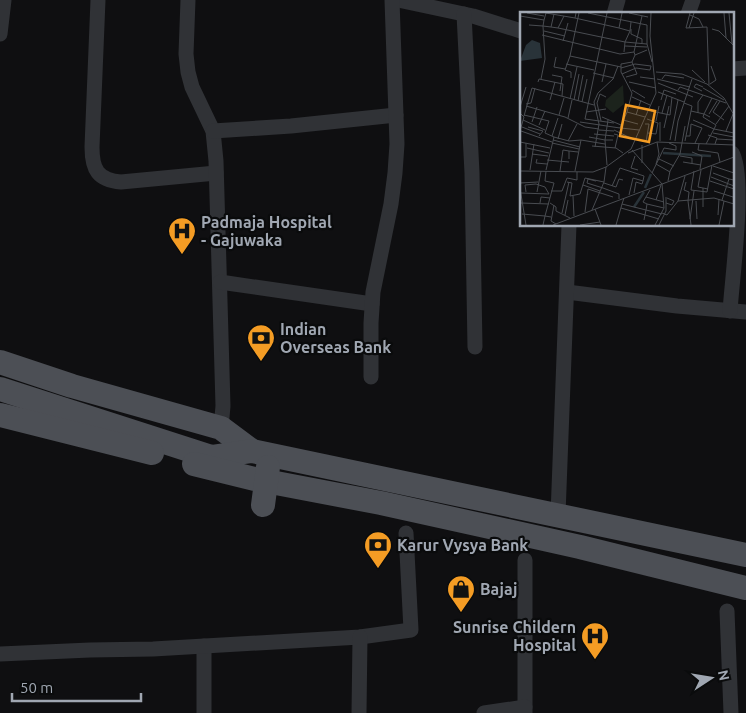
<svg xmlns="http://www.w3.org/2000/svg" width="746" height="713" viewBox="0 0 746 713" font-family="Ubuntu,sans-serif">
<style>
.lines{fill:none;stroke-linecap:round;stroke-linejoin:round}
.street{stroke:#303236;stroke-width:15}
.primary{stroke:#4c4f55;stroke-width:24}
.labels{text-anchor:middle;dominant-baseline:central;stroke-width:4.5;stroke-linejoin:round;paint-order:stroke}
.poi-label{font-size:16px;font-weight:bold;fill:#a0a7b2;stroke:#0a0b0c;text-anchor:start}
.inset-river{fill:none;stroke:#293339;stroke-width:2.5}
.inset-road{fill:none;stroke:#494c51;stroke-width:1}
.view{fill:#f49c24;fill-opacity:0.15;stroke:#f49c24;stroke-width:2.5}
.inset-edge{fill:none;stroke:#a0a7b2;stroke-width:2.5}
</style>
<rect width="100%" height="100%" fill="#0f0f11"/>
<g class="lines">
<g class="street">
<path d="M98 0 92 147C92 170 98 180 121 182L216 173"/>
<polyline points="188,0 186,54 188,72 192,87 213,131 216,161 223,406 221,428"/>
<polyline points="398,0 473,16 521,31"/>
<polyline points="464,14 472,173 475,347"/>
<polyline points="614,14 618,0"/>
<polyline points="688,14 693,0"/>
<polyline points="0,34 4,0"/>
<polyline points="732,69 746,68"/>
<polyline points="213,131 291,126 396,115"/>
<polyline points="220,282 372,304"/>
<polyline points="567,292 677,306 746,312"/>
<path d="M730 311C732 279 746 176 732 153"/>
<polyline points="371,377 371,323 373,292 391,204 395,173 397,144 392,0"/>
<polyline points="558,515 569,225"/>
<polyline points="525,560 525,713"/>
<polyline points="727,611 731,713"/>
<polyline points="204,646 204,713"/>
<polyline points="0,654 90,650 153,649 360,637 411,630 406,533"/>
<polyline points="359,713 360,637"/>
<polyline points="484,713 525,707"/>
</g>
<g class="primary">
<polyline points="0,362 72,386 221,428 252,451"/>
<polyline points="0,389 211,457 252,451 746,555"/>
<polyline points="0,415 152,453"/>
<polyline points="194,464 255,479 381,503 580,547 746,588"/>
<polyline points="263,505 268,467"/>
</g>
</g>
<defs>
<g id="hospital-pin" transform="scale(1.4375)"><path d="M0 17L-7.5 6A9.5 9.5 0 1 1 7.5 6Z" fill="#f49c24" stroke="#0a0b0c"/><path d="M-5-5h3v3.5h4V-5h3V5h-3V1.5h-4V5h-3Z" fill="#111"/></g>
<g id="bank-pin" transform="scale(1.4375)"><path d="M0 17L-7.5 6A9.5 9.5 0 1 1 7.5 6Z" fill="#f49c24" stroke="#0a0b0c"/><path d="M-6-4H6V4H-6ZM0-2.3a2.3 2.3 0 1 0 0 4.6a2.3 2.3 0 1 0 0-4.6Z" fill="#111"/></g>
<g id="shop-pin" transform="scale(1.4375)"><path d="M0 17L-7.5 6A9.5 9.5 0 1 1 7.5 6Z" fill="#f49c24" stroke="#0a0b0c"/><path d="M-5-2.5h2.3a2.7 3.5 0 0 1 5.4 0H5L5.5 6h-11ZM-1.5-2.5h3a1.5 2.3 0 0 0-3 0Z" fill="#111"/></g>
</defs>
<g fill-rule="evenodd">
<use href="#hospital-pin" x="182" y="231"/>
<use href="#bank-pin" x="261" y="338"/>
<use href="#bank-pin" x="378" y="545"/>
<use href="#shop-pin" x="461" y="589"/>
<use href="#hospital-pin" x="595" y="636"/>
</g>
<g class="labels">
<g class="poi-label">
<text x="201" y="222">Padmaja Hospital<tspan x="201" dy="18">- Gajuwaka</tspan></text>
<text x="280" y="329">Indian<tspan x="280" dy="18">Overseas Bank</tspan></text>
<text x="397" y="545">Karur Vysya Bank</text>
<text x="480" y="589">Bajaj</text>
<text x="576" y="627" text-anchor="end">Sunrise Childern<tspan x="576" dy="18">Hospital</tspan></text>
</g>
</g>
<g transform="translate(520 12)">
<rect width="214" height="214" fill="#0f0f11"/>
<path d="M103 73 104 92 93 101 85 94 86 88Z" fill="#1c231c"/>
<path d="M12 28 20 31 22 46 0 49 6 33Z" fill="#293339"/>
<path class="inset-river" d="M143 141 191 144M125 176 131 162M114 195 124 180"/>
<path class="inset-road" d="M7 1 24 4M26 1 55 6 56 1M59 1 50 44 101 55M68 1 127 13V32L132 50M87 1 65 107 94 111M102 1 99 16 110 19 111 10M109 1 128 5M170 1 166 16 187 15 189 73M204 1 206 26M209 1 212 32M170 3 179 7 183 15M0 4 24 8 26 1M55 6 99 16M24 8 23 14 31 15 34 2M9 13 23 14 25 47 21 67M31 15 38 16 44 4M38 16 105 30 104 40M169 16 174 1M111 17V22L122 27V31M192 17 199 19 214 34M24 19 45 24M110 19 105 30 127 32M22 23 100 42 114 40 115 43M43 29 48 11M105 34 127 35M114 40 122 4M50 44 45 58 51 60V66M36 45 34 55 45 57M112 50 101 52V60L112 81 107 100 125 105M46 52 74 58M101 56 115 52 131 54M172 58 185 70M136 60 162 62 187 72 204 86 214 103M73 61 94 66M102 62 116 56 130 58 131 54M32 63 42 65 40 79M106 65 117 62 112 50 115 43 127 38M120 65 135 67M137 67 170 75M142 67 145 63 164 66M18 70 19 67 43 72 42 84M82 70 86 52M109 70 136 76M138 71 173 85M190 72 196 68 191 54M183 76 204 88M112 78 125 86M158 78 160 75 206 91M182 79 174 75 176 72 183 75M138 80 164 90M112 85 130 93M50 87 57 55M30 88 35 70M54 88 59 62M141 88 144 78 156 82M58 89 63 63M200 89 193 100 204 108M62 90 67 67M164 91 172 94 165 129M6 92 11 91 15 76M6 94 45 105 65 115 79 117M0 95 6 75M131 99 150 103 152 85M171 99 184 102 183 105 196 113 194 117 173 108M66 100 86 97M0 101 4 105 0 119M142 101 147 83M178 101V90L183 83M189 102 197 89M4 103 29 109 25 121 34 125M39 103 44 86M116 103 121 88M4 104 12 76 74 93M82 105 101 113M190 105 184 102 192 86M48 106 52 88M127 107 138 111 136 122 128 121M3 108 25 118M88 108 85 128H93M103 108 118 112M81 109 77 91 80 82 86 85M136 109 139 94M12 110 17 95M60 110 100 116 107 100M125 112H129L126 130M196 112 209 94M19 113 25 99M2 115 20 122M8 115 23 119 19 124M101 116 119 118M144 116 149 94M79 118 94 119M94 118 113 127M1 119 32 130M206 119 213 102M193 121 214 125M74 122 94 124M94 122 98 123 95 136M188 123 197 126 195 132M32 124 38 106M166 124H170L171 112 182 116 175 131M69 125 85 128 87 153M38 127 42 112M197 127 214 128M33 128 60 135M150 128 158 88M48 129 57 112M140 129V110M155 129 158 109 172 67M0 130 30 136M137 130 139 142 136 152 150 160M32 131 59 137M179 132 178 138 198 141 200 150M186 132 194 117 214 121M122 133V151M72 134 96 136 103 141M75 135 79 112 74 90 78 81 93 67 98 54M7 136 29 141M112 138 142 172 144 196 135 213M172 140 182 144 180 157M108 141 137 130 214 133M12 142 28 144M115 144 111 156 118 158M160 144 172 146V152M0 145H6V131M17 147 16 151 27 152M49 147V139L58 140M139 147 154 154M27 148 49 150M163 150 181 153M193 154 214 161M10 158 14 132M26 158 34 125 49 129 61 128M181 158 178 175 183 176M0 159 73 160 86 155 111 137 136 81 130 24 131 1M40 159 43 138 49 139M55 159 61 128 85 132M174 159 171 178 187 180 192 153M132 161 144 136 156 138V134L149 131M193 161 209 167M191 165 214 174M76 169 68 167 67 171 83 176M148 169 150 159 160 142 165 114M190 169 214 177M47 170 52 171 50 184 60 182 65 166 84 170 86 155M166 170 164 178 169 180 168 189M0 171 18 170M84 171 96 175 99 167 103 168M63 173 80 179M92 174 100 156 124 164 123 169 113 166 109 183M0 176 6 213M83 176 99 182V187M31 179H42L47 166 57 168V160M194 179 213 185M6 180 5 173 16 172 25 175 29 182M17 180 21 159M1 181 29 182M114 181 116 170 122 172 123 169M53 184 54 204M126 185 144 190M104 186 102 192 126 198 127 192 144 196M136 188 141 173M202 188 209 167 214 168M158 189 165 164M168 189 171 213M176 189 177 207M1 191 29 192M20 191 21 185 30 186M30 191 36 195V199L50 206M146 191 152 193 154 189 147 186M127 192 123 190 130 178M34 193 31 209 36 212M183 195V176L188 177M101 196 139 207M75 197 81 213M72 198 84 170M65 200 68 177 93 185M42 201 49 170M142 201 147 203 158 189 194 186 214 192M2 202 25 204 34 171 25 169 26 159M45 203 48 188M198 203 199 187M170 207 174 179M124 208 126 198 142 202M23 213 25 204 31 205M33 213 214 145M60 213 80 210M96 213 102 192M139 213 146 199V185M199 213 204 189"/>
<path class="view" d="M106 93 135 99 129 130 100 124Z"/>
<rect width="214" height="214" class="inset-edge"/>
</g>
<g transform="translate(711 678) rotate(78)" stroke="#0a0b0c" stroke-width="4" paint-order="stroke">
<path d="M0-4L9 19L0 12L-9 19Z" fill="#a0a7b2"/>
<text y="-8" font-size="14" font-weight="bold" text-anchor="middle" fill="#a0a7b2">N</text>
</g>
<path d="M12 693v8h129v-8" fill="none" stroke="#a0a7b2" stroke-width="2.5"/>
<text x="20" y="693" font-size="15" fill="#a0a7b2" stroke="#0a0b0c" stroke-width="4" paint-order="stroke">50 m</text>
</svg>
